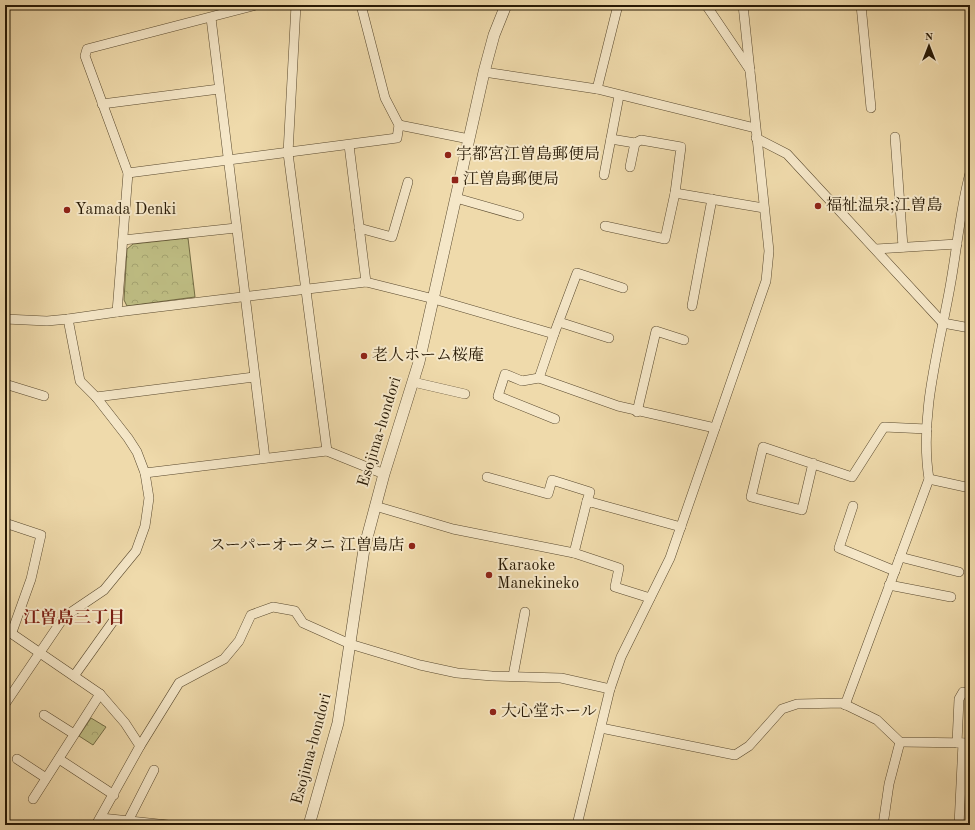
<svg xmlns="http://www.w3.org/2000/svg" width="975" height="830" viewBox="0 0 975 830" font-family="'Old Standard TT','Noto Serif JP',serif">
<style>
.park{fill:url(#park-crowns);stroke:#736c44}
.lines{fill:none;stroke-linecap:round;stroke-linejoin:round}
.minor-casing{stroke:#59492e;stroke-width:10}
.tertiary-casing{stroke:#59492e;stroke-width:12}
.minor{stroke:#f5e7c8;stroke-width:9}
.tertiary{stroke:#f5e7c8;stroke-width:11}
.poi-dot{fill:#8f2418;stroke:#f5e7c8;stroke-width:1.5}
.labels{text-anchor:middle;dominant-baseline:central;stroke-width:4;stroke-linejoin:round;paint-order:stroke}
.poi-label{font-size:16px;fill:#271905;stroke:#f5e7c8;text-anchor:start}
.street-label{font-size:16px;fill:#271905;stroke:#f5e7c8}
.neighbourhood-label{font-size:17px;font-weight:bold;fill:#7a1f14;stroke:#f5e7c8}
</style>
<defs>
<pattern id="park-crowns" width="20" height="18" patternUnits="userSpaceOnUse"><rect width="20" height="18" fill="#bfbe84"/><path d="M2 6a3 3 0 1 1 6 0M12 15a3 3 0 1 1 6 0" fill="none" stroke="#a4a370"/></pattern>
</defs>
<rect width="100%" height="100%" fill="#efdaab"/>
<filter id="stains"><feTurbulence type="fractalNoise" baseFrequency=".005" numOctaves="4"/><feColorMatrix values="0 0 0 0 .2 0 0 0 0 .09 0 0 0 0 .02 0 0 0 .5 -.17"/></filter>
<radialGradient id="worn" r=".72"><stop offset=".6" stop-color="#630" stop-opacity="0"/><stop offset="1" stop-color="#630" stop-opacity=".3"/></radialGradient>
<g class="park">
<polygon points="188,238 195,297 127,306 124,300 127,249 133,244"/>
<polygon points="91,718 106,727 93,745 79,736"/>
</g>
<g class="lines">
<g class="minor-casing">
<g id="minor">
<polyline points="296,5 288,153 327,451"/>
<polyline points="706,5 750,70"/>
<polyline points="861,5 871,108"/>
<polyline points="211,18 265,458"/>
<polyline points="484,72 597,89 755,128"/>
<polyline points="597,89 618,5"/>
<polyline points="102,104 219,89"/>
<polyline points="399,125 469,139"/>
<polyline points="895,137 903,247"/>
<polyline points="756,138 787,154 943,323 970,328"/>
<polyline points="349,145 366,282"/>
<polyline points="630,167 635,143"/>
<polyline points="128,173 397,138 399,125 385,98 361,5"/>
<polyline points="604,175 619,96"/>
<polyline points="675,193 764,208"/>
<polyline points="456,198 519,216"/>
<polyline points="605,226 665,239 675,193 681,147 641,140 635,143 611,139"/>
<polyline points="359,228 392,237 408,182"/>
<polyline points="123,240 236,228"/>
<polyline points="876,249 957,244"/>
<polyline points="692,306 712,199"/>
<polyline points="117,312 128,173 85,56 87,49 256,5"/>
<polyline points="5,319 47,321 68,319 117,312 366,282 434,299 554,334 539,378 618,406 715,428"/>
<polyline points="559,322 609,338"/>
<polyline points="554,334 577,273 623,288"/>
<polyline points="539,378 522,381 505,374 498,396 555,419"/>
<polyline points="413,382 465,394"/>
<polyline points="5,384 44,396"/>
<polyline points="96,397 254,377"/>
<polyline points="637,412 656,331 684,340"/>
<polyline points="813,463 802,510 751,497 763,447 852,477 884,427 927,429"/>
<polyline points="145,473 327,451 384,474"/>
<polyline points="487,477 548,494 552,480 590,492 587,501"/>
<polyline points="929,479 970,488"/>
<polyline points="375,506 453,529 574,553 587,501 681,527"/>
<polyline points="853,506 839,548 895,571"/>
<polyline points="5,523 41,535 31,579 12,632"/>
<polyline points="574,553 619,568 615,587 650,598"/>
<polyline points="900,557 959,572"/>
<polyline points="889,585 951,597"/>
<polyline points="5,629 100,694 125,723 140,746"/>
<polyline points="74,676 114,620"/>
<polyline points="513,676 525,612"/>
<polyline points="5,704 64,617 104,590 136,551 145,526 149,498 145,473 137,452 128,438 96,397 80,381 68,319"/>
<path d="M845 705 929 479C919 415 939 349 950 287 957 249 960 210 970 173"/>
<polyline points="44,715 74,734"/>
<polyline points="601,728 735,755 749,746 782,709 797,704 842,703 877,720 900,742 970,743"/>
<polyline points="957,743 959,699 963,692 970,694"/>
<polyline points="17,759 46,778"/>
<polyline points="59,759 114,795"/>
<polyline points="33,799 100,694"/>
<polyline points="101,818 168,825"/>
<polyline points="128,821 154,770"/>
<polyline points="96,825 140,746 179,683 224,659 239,641 251,615 273,607 295,611 303,623 350,644 420,665 457,673 492,676 561,678 610,689"/>
<polyline points="577,825 610,689 621,657 670,558 766,281 769,251 743,5"/>
<polyline points="883,825 889,784 900,742"/>
<polyline points="959,825 963,743"/>
</g>
</g>
<g class="tertiary-casing">
<polyline id="tertiary" points="309,825 338,723 364,549 384,474 419,362 484,72 494,35 506,5"/>
</g>
<use href="#minor" class="minor"/>
<use href="#tertiary" class="tertiary"/>
</g>
<g class="poi-dot">
<circle cx="448" cy="155" r="4"/>
<rect x="451" y="176" width="8" height="8" rx="2"/>
<circle cx="818" cy="206" r="4"/>
<circle cx="67" cy="210" r="4"/>
<circle cx="364" cy="356" r="4"/>
<circle cx="412" cy="546" r="4"/>
<circle cx="489" cy="575" r="4"/>
<circle cx="493" cy="712" r="4"/>
</g>
<g class="labels">
<g class="poi-label">
<text x="456" y="155">宇都宮江曽島郵便局</text>
<text x="463" y="180">江曽島郵便局</text>
<text x="826" y="206">福祉温泉;江曽島</text>
<text x="75" y="210">Yamada Denki</text>
<text x="372" y="356">老人ホーム桜庵</text>
<text x="404" y="546" text-anchor="end">スーパーオータニ 江曽島店</text>
<text x="497" y="566">Karaoke<tspan x="497" dy="18">Manekineko</tspan></text>
<text x="501" y="712">大心堂ホール</text>
</g>
<g class="street-label">
<text transform="translate(380 432) rotate(-73)">Esojima-hondori</text>
<text transform="translate(312 749) rotate(-75)">Esojima-hondori</text>
</g>
<g class="neighbourhood-label">
<text x="74" y="618">江曽島三丁目</text>
</g>
</g>
<rect width="975" height="830" fill="none" stroke="#efdaab" stroke-width="20"/>
<rect x="6" y="6" width="963" height="818" fill="none" stroke="#271905" stroke-width="2"/>
<rect x="10" y="10" width="955" height="810" fill="none" stroke="#271905"/>
<g transform="translate(929 46)" stroke="#f5e7c8" stroke-width="3" paint-order="stroke">
<path d="M0-3L7 15L0 10L-7 15Z" fill="#271905"/>
<text y="-6" font-size="11" font-weight="bold" text-anchor="middle" fill="#271905">N</text>
</g>
<rect width="100%" height="100%" filter="url(#stains)"/>
<rect width="100%" height="100%" fill="url(#worn)"/>
</svg>
